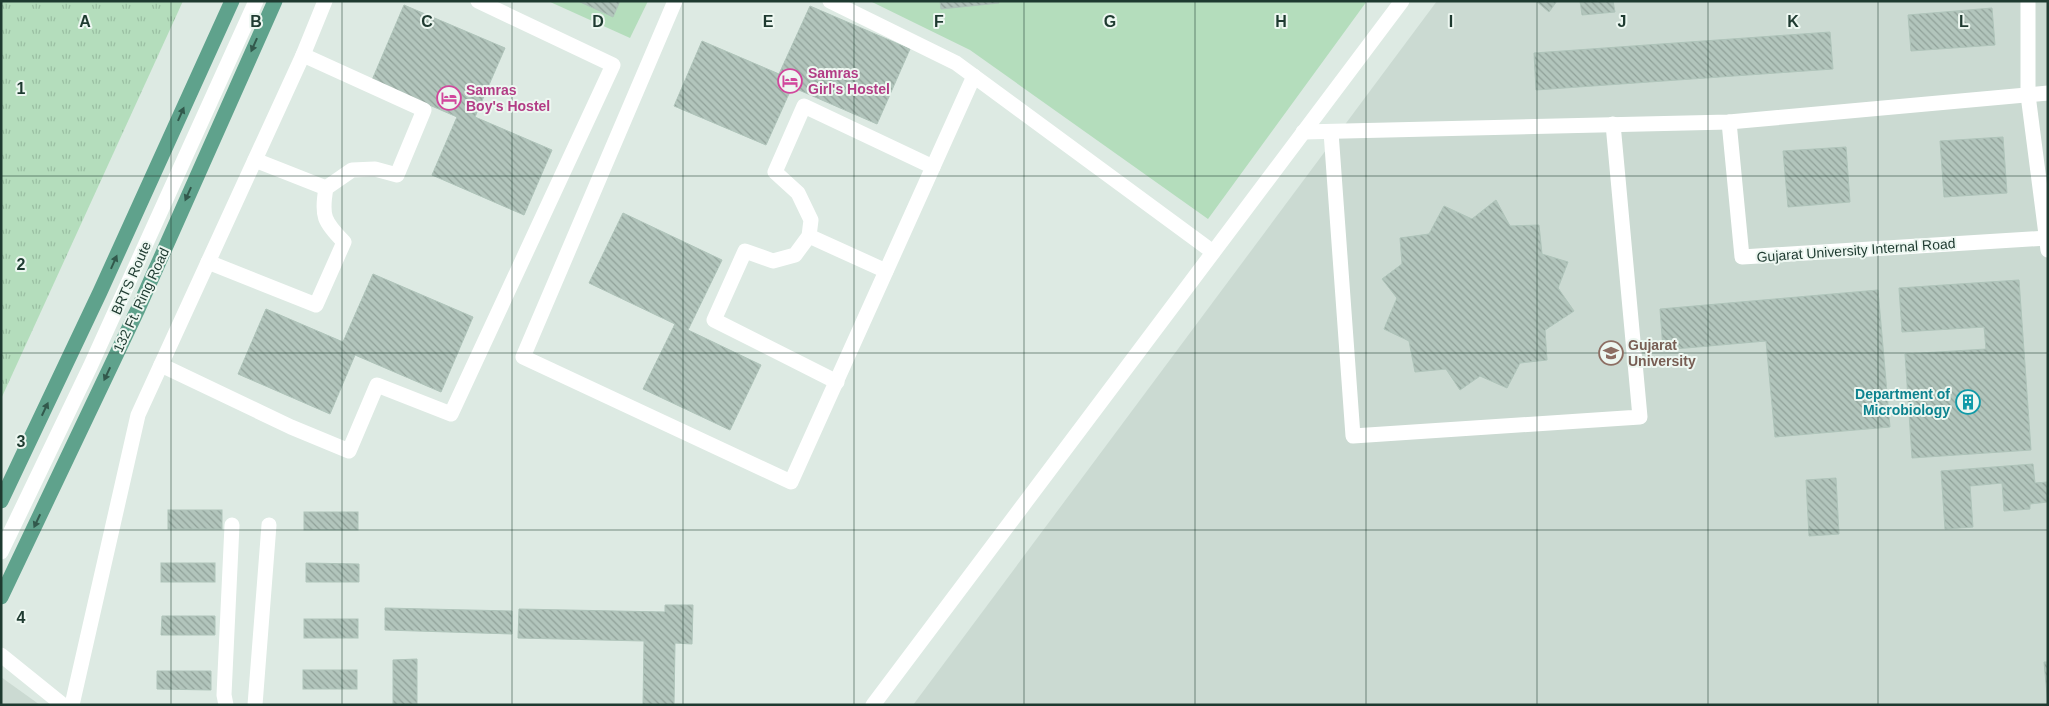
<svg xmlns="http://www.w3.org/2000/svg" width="2049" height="706" viewBox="0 0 2049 706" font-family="Helvetica,sans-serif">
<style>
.built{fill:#cbdad2}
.grass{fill:#b4ddbc}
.park{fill:url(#park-tufts)}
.building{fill:url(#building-back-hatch);stroke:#afc4ba}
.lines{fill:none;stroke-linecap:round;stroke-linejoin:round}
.minor{stroke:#fff;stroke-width:15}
.major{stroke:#5fa28c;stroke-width:15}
.oneway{fill:#32594c}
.grid{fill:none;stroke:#1e3a30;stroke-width:1;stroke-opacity:0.55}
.labels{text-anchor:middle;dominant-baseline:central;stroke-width:4;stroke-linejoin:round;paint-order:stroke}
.hotel-label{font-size:14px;font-weight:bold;fill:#b23c85;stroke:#edf7f1;text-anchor:start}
.street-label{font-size:14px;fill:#1e3a30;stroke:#edf7f1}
.education-label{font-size:14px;font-weight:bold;fill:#785e54;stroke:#edf7f1;text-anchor:start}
.culture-label{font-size:14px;font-weight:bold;fill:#0d838f;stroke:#edf7f1;text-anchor:end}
.grid-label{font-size:16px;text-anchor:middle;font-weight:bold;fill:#1e3a30;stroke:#edf7f1;stroke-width:4;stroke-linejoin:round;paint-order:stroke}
</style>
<defs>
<pattern id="park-tufts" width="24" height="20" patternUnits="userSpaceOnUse" patternTransform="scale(1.25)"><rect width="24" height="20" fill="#b4ddbc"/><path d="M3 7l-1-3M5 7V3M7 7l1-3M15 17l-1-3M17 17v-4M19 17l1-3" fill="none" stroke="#9abea2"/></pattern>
<pattern id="building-back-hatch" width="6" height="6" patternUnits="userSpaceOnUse" patternTransform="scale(1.25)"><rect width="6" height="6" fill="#b2c5bc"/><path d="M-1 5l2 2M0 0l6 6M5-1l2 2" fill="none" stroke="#90a199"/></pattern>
</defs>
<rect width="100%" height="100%" fill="#ddeae3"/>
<g class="built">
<polygon points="1437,1 2048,1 2048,705 913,705"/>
<polygon points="1,677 40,705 1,705"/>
</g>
<g class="grass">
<polygon points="548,1 648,1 630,38"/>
<polygon points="870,1 1367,1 1208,219 970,50"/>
</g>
<polygon class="park" points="1,1 183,1 1,399"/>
<g class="building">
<polygon points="578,1 620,1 613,17"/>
<polygon points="940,1 999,1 999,3 941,9"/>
<polygon points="1536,1 1557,1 1549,12"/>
<polygon points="1580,1 1613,1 1615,12 1582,15"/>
<polygon points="404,5 505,48 475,117 552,150 524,215 432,175 457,117 372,80"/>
<polygon points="810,6 910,49 877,124 792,87 766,145 674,106 702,41 779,74"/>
<polygon points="1992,8 1995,45 1911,51 1908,15"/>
<polygon points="1830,32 1833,69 1536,90 1534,53"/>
<polygon points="2003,137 2007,193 1944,197 1940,141"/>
<polygon points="1846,147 1850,202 1788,207 1783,151"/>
<polygon points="1496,200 1510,226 1539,225 1542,254 1568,262 1558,288 1574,311 1545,330 1547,360 1520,363 1507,388 1480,376 1460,390 1446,369 1415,372 1409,341 1384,329 1397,298 1382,279 1402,264 1400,238 1429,234 1444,206 1472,219"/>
<polygon points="623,213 722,260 688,330 761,365 730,430 643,389 675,324 589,283"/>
<polygon points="373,274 473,317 441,392 355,355 330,414 238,374 266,309 343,342"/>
<polygon points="2019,280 2031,450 1912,458 1905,354 1986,349 1984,327 1902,332 1899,288"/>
<polygon points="1878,290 1890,427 1775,437 1766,341 1663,350 1660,309"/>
<polygon points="2033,464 2035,483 2048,482 2048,502 2030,504 2030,509 2004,511 2002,483 1970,486 1973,527 1945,529 1941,471"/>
<polygon points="1836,478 1839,534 1809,536 1806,480"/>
<rect x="168" y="510" width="54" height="19"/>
<rect x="304" y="512" width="54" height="18"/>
<rect x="161" y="563" width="54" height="19"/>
<polygon points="306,563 359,564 359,582 306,582"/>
<polygon points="665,605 693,605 692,644 675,643 674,705 643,705 644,641 518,638 519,609 665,612"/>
<polygon points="385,608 512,611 512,634 385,630"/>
<polygon points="162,616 215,616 215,635 161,635"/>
<rect x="304" y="619" width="54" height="19"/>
<polygon points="417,659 417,705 393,705 393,660"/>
<polygon points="2044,662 2048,662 2048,705"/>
<rect x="303" y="670" width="54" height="19"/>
<polygon points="157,671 211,671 211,690 157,689"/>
</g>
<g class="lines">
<g class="minor">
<polyline points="675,1 523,357 791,482 974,76"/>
<polyline points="830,1 956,63 1213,252"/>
<polyline points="2028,1 2028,95 2048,250"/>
<polyline points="1729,122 1742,257 2047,238"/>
<polyline points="1303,132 1729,122 2048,93"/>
<polyline points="1331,132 1353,436 1640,417 1613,124"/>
<polyline points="255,160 326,188"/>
<polyline points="809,236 886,271"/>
<path d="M208 262 316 305 344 242C324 222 321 216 326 188L352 170 375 169 397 175 424 110 303 55"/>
<polyline points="161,365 291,427 349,451 377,385 451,414 613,65 478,1"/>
<polyline points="837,382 714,320 745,251 773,261 795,255 809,236 811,220 798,193 775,172 804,106 933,167"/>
<polyline points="1,552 90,367 256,1"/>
<polyline points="1,655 63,705"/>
<polyline points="72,705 138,415 303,55 325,1"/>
<polyline points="226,705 224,695 232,525"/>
<polyline points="255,705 269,525"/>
<polyline points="873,705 1402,1"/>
</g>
<g class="major">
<polyline points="1,501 100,292 232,1"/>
<polyline points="1,597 138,309 275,1"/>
</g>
</g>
<defs><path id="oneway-solid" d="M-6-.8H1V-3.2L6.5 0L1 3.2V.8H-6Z" transform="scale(1.25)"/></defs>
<g class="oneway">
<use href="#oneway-solid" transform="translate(254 45) rotate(114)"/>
<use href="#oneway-solid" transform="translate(181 114) rotate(-66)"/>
<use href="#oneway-solid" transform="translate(188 194) rotate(114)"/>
<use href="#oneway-solid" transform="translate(114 262) rotate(-66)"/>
<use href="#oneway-solid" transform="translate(107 374) rotate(115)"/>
<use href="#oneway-solid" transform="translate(45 409) rotate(-65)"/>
<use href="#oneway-solid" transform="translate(37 521) rotate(115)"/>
</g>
<path class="grid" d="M171 1V705M342 1V705M512 1V705M683 1V705M854 1V705M1024 1V705M1195 1V705M1366 1V705M1537 1V705M1708 1V705M1878 1V705M1 176H2048M1 353H2048M1 530H2048"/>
<defs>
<g id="hotel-ring" transform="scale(1.25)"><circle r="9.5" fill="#edf7f1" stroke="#d1479c" stroke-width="1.5"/><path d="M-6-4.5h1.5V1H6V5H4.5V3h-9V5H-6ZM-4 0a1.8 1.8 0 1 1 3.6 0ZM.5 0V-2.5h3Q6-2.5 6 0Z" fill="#d1479c"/></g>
<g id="university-ring" transform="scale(1.25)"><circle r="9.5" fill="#edf7f1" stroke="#8d6e63" stroke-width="1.5"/><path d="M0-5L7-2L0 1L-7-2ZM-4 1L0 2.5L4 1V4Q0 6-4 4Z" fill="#8d6e63"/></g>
<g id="building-ring" transform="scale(1.25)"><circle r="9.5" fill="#edf7f1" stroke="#0f9aa8" stroke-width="1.5"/><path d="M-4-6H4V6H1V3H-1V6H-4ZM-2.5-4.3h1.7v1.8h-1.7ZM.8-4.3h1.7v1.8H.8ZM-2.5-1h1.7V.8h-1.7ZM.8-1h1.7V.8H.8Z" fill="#0f9aa8"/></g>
</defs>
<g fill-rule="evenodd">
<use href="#hotel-ring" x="790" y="81"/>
<use href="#hotel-ring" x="449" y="98"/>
<use href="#university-ring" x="1611" y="353"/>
<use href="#building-ring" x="1968" y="402"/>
</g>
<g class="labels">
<g class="hotel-label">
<text x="808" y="73">Samras<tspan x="808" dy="16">Girl's Hostel</tspan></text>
<text x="466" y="90">Samras<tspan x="466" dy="16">Boy's Hostel</tspan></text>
</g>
<g class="street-label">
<text transform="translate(1856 250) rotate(-4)">Gujarat University Internal Road</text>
<text transform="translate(131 278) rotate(-66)">BRTS Route</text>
<text transform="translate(141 300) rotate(-65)">132 Ft. Ring Road</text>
</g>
<g class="education-label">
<text x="1628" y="345">Gujarat<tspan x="1628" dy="16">University</tspan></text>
</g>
<g class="culture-label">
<text x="1950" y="394">Department of<tspan x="1950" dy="16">Microbiology</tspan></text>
</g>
</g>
<g class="grid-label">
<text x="85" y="27">A</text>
<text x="256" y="27">B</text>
<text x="427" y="27">C</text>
<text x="598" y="27">D</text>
<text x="768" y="27">E</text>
<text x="939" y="27">F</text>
<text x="1110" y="27">G</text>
<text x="1281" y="27">H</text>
<text x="1451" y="27">I</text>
<text x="1622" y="27">J</text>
<text x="1793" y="27">K</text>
<text x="1964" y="27">L</text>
<text x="21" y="94">1</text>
<text x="21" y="270">2</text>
<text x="21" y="447">3</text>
<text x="21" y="623">4</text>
</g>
<rect width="2049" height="706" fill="none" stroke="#1e3a30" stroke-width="5"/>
</svg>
